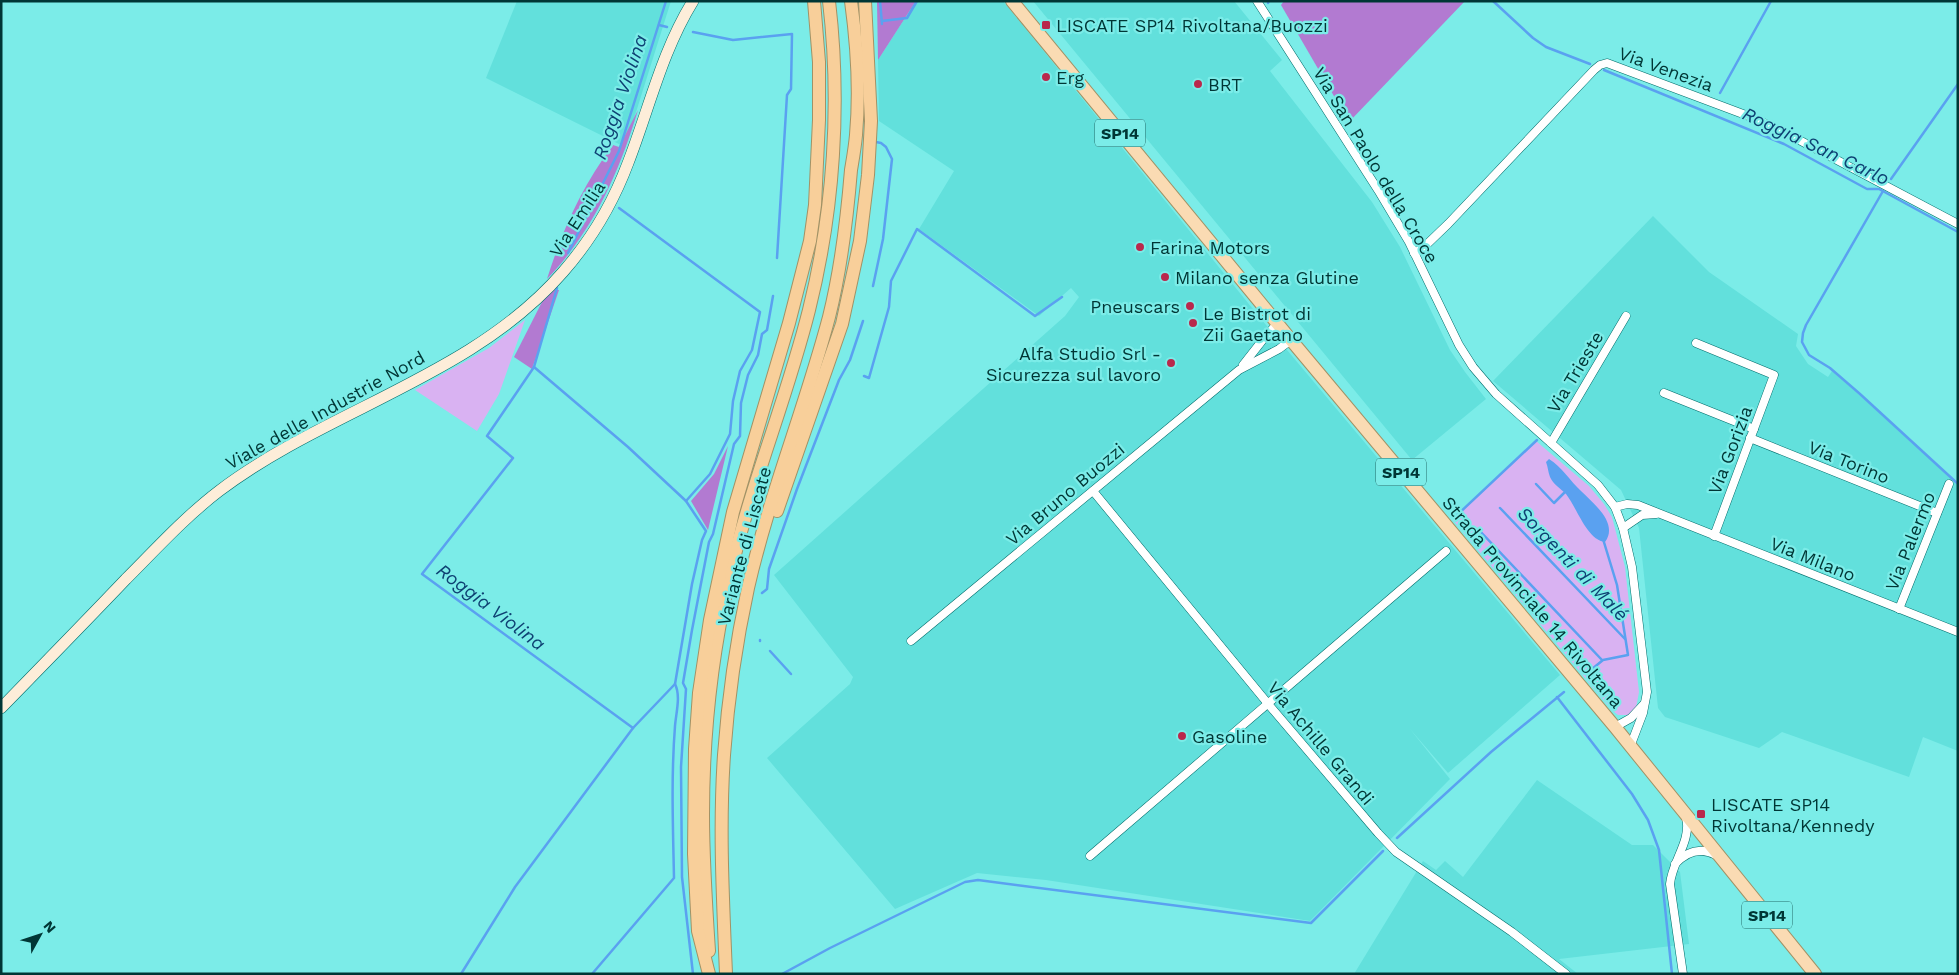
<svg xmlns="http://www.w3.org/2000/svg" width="1959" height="975" viewBox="0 0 1959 975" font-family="'Work Sans',sans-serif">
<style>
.built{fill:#62e0dc}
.green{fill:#d9b2f2}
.forest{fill:#b27ad1}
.water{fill:#5aa1f0}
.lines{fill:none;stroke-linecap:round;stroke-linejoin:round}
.stream{stroke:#5aa1f0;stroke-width:2.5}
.minor-casing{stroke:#006d6b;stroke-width:9}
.secondary-casing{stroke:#006d6b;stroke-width:12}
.primary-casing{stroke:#a19266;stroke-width:14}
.trunk-casing{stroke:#a19266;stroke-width:14}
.minor{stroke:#fff;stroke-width:8}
.secondary{stroke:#fdedd9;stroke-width:11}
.primary{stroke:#fadbb3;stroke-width:12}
.trunk{stroke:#f8cf9a;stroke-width:12}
.poi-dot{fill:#b9284c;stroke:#7bece8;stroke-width:2}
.labels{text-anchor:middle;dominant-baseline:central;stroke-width:4.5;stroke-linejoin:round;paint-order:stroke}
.shield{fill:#7bece8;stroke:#256d6b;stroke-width:1}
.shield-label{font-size:16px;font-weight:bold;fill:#003635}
.poi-label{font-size:18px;fill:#003635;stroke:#7bece8;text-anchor:start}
.street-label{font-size:18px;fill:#003635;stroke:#7bece8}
.water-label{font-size:19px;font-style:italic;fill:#0e4173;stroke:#7bece8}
</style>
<rect width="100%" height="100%" fill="#7bece8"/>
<g class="built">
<polygon points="517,1 671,1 625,147 486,78"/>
<polygon points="916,1 1003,1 1261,319 1560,675 1448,773 1410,729 1450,779 1310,921 1046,880 977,873 895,909 767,758 850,684 853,677 774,575 1065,316 1079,297 1071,288 1039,316 919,229 954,171 879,121 878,60"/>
<polygon points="1033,1 1234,1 1282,60 1270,71 1372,202 1400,247 1450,350 1465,372 1486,399 1412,460"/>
<polygon points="1653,216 1709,272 1798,334 1796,346 1808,364 1828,377 1832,371 1912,441 1958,486 1958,751 1923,737 1909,777 1782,732 1759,748 1665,717 1658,708 1639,528 1621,490 1493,381"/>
<polygon points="1537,780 1632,845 1653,845 1680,872 1689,944 1559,959 1578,974 1354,974 1423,861 1436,870 1445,861 1463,877"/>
</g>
<g class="green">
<polygon points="525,320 499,394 477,431 415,390 489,348"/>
<polygon points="1536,441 1589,486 1604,504 1612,517 1625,567 1639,692 1636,708 1628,715 1618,715 1613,711 1453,520"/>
</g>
<g class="forest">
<polygon points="877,1 916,1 878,60"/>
<polygon points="1284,1 1465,1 1349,122 1281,5"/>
<path d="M638 110C619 173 593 231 547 279 562 231 582 186 613 145L619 147Z"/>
<polygon points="554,290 559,290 532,369 514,357 543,300"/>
<polygon points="728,446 708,530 691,501 714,474"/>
</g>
<path class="water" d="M1549 459C1562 467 1570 481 1581 491 1593 503 1619 523 1605 542 1587 540 1577 508 1566 494 1561 489 1553 484 1550 477 1548 472 1548 467 1546 462Z"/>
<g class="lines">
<g class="stream">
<polyline points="880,1 882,24"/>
<polyline points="1493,1 1533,38 1546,47 1590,64"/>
<polyline points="1268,3 1269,1"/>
<polyline points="882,21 907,18 917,1"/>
<polyline points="659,25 667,27"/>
<polyline points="693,32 733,40 792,34 791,89 787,95 777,258"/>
<polyline points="1604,70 1784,144 1867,189 1879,189 1958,232"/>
<polyline points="1720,93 1771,1"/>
<polyline points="1891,179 1958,84"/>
<polyline points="1883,191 1806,325 1803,333 1802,342 1809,355 1830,368 1860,394 1958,484"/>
<polyline points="619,208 760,312 752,350 740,371 733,401 730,434 710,474 686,501"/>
<polyline points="568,253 619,151 666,1"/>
<polyline points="873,286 883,239 892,159 886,147 881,143 876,142"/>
<polyline points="557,288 534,367 487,436 513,458 422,574 633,728"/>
<path d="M534 367 628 447 686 501 706 531 702 540 692 584 675 684C681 696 676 713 675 726 671 777 673 828 674 878L592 974"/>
<polyline points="864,376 869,378 889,307 891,281 917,229 1035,316 1062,297"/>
<polyline points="1536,484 1554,503 1566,491"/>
<polyline points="1500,508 1625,639"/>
<polyline points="1455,517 1537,440"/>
<polyline points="1478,529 1602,660"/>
<polyline points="762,593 767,589 769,569 797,489 839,380 850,360 863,321"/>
<polyline points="760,640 760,641"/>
<polyline points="770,651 791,674"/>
<polyline points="1586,674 1603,660 1628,655 1617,585 1603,539"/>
<polyline points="1557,697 1632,794 1648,820 1659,850 1672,974"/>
<polyline points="1397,838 1491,752 1564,692"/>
<polyline points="461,974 515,887 633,728 675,684"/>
<polyline points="693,974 682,877 681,767 686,689 683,683 692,630 709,542 713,534 734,444 740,436 741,403 748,375 758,355 762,334 767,330 773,296"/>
<polyline points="782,974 830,948 965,882 978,880 1311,923 1383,851"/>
</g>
<g class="minor-casing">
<g id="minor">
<polyline points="1257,1 1378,190 1409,242 1459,345 1473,367 1496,394 1598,485 1615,507 1623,528 1632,567 1647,692 1643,713 1630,747"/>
<polyline points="1414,253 1423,248 1448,224 1594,70 1600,65 1607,63 1751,117 1784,132 1958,224"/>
<polyline points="1696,343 1774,375 1714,536"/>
<polyline points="1243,365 1265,337 1277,324"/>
<polyline points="1664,393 1754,429"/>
<polyline points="1750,438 1937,513"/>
<polyline points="1551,443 1626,316"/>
<polyline points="1093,491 1269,705 1378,833 1396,852 1512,932 1566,974"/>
<polyline points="1615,507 1627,504 1638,505 1958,632"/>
<polyline points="1623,528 1642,515 1656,514"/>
<polyline points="1899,609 1949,484"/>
<polyline points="911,641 1239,370 1279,349 1291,340"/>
<polyline points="1615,727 1631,718 1644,704"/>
<polyline points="1090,856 1446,551"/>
<path d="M1675 864C1687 851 1701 847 1716 855"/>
<path d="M1683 974 1670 884C1672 861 1692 841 1686 817"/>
</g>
</g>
<g class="secondary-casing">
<path id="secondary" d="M1 708C43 665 85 622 126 579 156 549 185 517 219 491 327 409 472 377 563 272 591 240 613 203 628 163 649 109 662 51 693 1"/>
</g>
<g class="primary-casing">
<polyline id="primary" points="1012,1 1291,340 1615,727 1815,974"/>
</g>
<g class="trunk-casing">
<g id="trunk">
<polyline points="777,511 842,324 860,241 868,175 871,121 865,1"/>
<path d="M709 951C706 906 703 861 703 815 703 738 711 660 728 584 748 491 786 402 809 310 834 210 841 103 829 1"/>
<polyline points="709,974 698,931 694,854 695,749 699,693 710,620 733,512 789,323 810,241 815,205 819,120 819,62 814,1"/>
<path d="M726 974C723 901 719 828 724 755 728 699 736 643 748 588 769 496 805 408 829 317 841 269 847 219 851 170 853 158 855 147 856 135 860 91 857 45 851 1"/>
</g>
</g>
<use href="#minor" class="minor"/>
<use href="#secondary" class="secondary"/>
<use href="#primary" class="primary"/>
<use href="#trunk" class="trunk"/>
</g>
<g class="poi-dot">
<rect x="1041" y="20" width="10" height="10" rx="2.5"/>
<circle cx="1046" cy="77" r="5"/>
<circle cx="1198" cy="84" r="5"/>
<circle cx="1140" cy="247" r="5"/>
<circle cx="1165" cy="277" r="5"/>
<circle cx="1190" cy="306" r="5"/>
<circle cx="1193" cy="323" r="5"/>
<circle cx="1171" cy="363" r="5"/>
<circle cx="1182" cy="736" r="5"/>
<rect x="1696" y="809" width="10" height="10" rx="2.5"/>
</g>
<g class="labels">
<g class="shield">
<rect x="1095" y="119.5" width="50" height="27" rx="4"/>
<rect x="1376" y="458.5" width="50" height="27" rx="4"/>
<rect x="1742" y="901.5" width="50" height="27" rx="4"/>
</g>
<g class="shield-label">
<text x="1120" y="133">SP14</text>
<text x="1401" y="472">SP14</text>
<text x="1767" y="915">SP14</text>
</g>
<g class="poi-label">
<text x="1056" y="25">LISCATE SP14 Rivoltana/Buozzi</text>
<text x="1056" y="77">Erg</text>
<text x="1208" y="84">BRT</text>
<text x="1150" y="247">Farina Motors</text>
<text x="1175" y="277">Milano senza Glutine</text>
<text x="1180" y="306" text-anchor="end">Pneuscars</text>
<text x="1203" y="313">Le Bistrot di<tspan x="1203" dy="21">Zii Gaetano</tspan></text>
<text x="1161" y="353" text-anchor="end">Alfa Studio Srl -<tspan x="1161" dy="21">Sicurezza sul lavoro</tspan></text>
<text x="1192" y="736">Gasoline</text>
<text x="1711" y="804">LISCATE SP14<tspan x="1711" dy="21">Rivoltana/Kennedy</tspan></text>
</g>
<g class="street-label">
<text transform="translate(1666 69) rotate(20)">Via Venezia</text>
<text transform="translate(1376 165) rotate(59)">Via San Paolo della Croce</text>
<text transform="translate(577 219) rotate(-57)">Via Emilia</text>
<text transform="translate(1575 372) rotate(-59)">Via Trieste</text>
<text transform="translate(325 410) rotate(-29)">Viale delle Industrie Nord</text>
<text transform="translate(1730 450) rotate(-69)">Via Gorizia</text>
<text transform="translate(1849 462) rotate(22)">Via Torino</text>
<text transform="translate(1065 494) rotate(-40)">Via Bruno Buozzi</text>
<text transform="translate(1910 541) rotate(-68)">Via Palermo</text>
<text transform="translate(744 546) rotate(-75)">Variante di Liscate</text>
<text transform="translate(1813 559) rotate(22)">Via Milano</text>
<text transform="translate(1533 602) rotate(50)">Strada Provinciale 14 Rivoltana</text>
<text transform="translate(1321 743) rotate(50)">Via Achille Grandi</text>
</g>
<g class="water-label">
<text transform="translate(620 97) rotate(-71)">Roggia Violina</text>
<text transform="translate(1816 146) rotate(25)">Roggia San Carlo</text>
<text transform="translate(1573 564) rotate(46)">Sorgenti di Malé</text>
<text transform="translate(491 607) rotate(37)">Roggia Violina</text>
</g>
</g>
<rect width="1959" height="975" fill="none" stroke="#003635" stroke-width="5"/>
<g transform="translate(40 935) rotate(50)" stroke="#7bece8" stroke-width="4" paint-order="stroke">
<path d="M0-4L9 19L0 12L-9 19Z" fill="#003635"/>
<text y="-8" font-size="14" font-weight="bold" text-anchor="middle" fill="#003635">N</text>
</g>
</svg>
